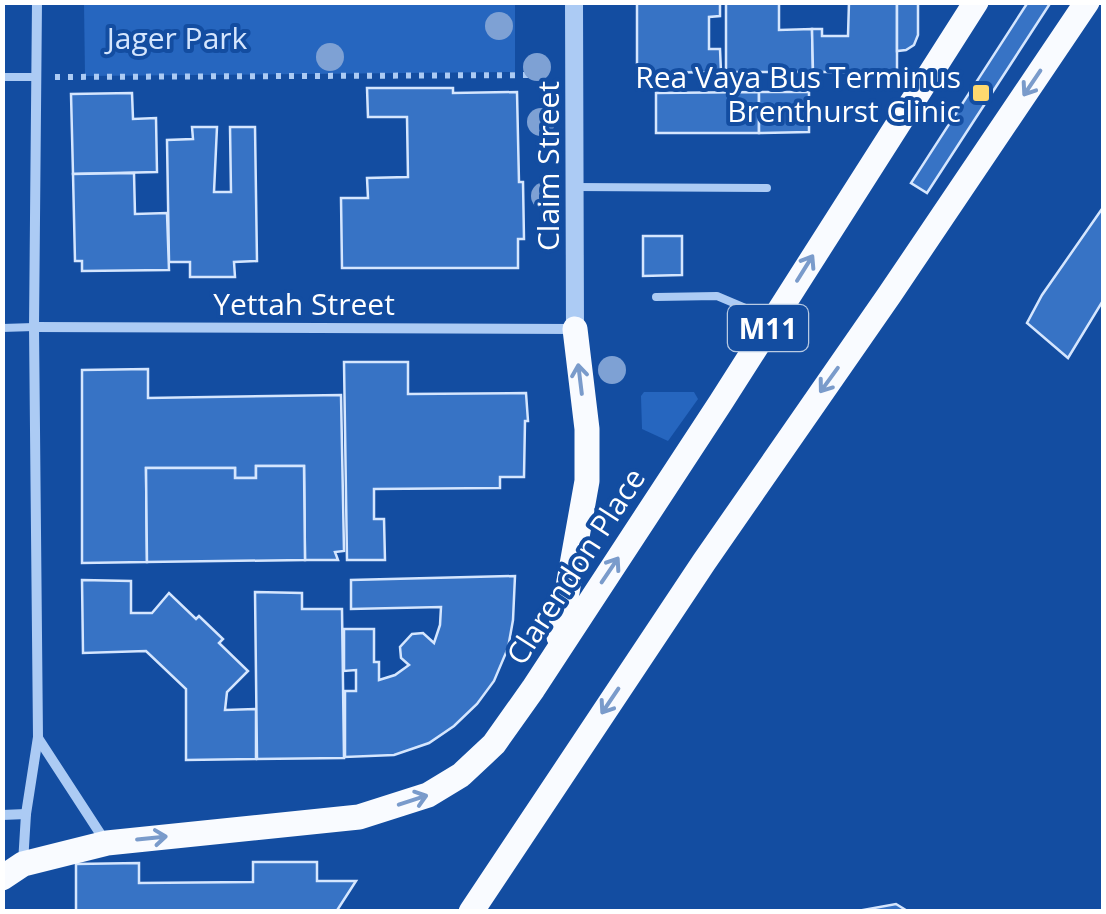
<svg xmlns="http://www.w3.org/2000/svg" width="1106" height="914" viewBox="0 0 1106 914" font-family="'Open Sans',sans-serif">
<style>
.green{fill:#2666bf}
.building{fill:#3773c5;stroke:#d5e6fe;stroke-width:2.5}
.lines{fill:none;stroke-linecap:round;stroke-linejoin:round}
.path{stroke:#accbf4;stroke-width:6;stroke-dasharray:5 8;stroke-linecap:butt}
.service{stroke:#accbf4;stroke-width:8}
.minor{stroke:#accbf4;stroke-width:10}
.tertiary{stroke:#accbf4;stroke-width:18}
.primary{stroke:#f9fbff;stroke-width:25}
.tree{fill:#7ea1d4}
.oneway{stroke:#7a9bcb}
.poi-dot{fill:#ffd96f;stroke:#134da1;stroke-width:4}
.labels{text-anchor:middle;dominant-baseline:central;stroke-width:8;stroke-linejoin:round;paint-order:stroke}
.shield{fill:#134da1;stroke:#b8cae3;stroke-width:2.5}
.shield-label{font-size:28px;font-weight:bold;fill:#fff}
.park-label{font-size:30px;fill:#d5e6fe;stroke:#134da1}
.poi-label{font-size:30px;fill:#fff;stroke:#134da1;text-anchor:end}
.street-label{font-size:30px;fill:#fff;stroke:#134da1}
</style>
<rect width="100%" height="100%" fill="#134da1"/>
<g class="green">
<polygon points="84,3 515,3 515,72 85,76"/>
<polygon points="644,392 694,392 698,399 668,441 642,429 641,396"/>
</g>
<g class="building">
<polygon points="637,2 720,2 720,16 709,17 709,49 720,49 721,72 637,73"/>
<polygon points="726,2 779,2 779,30 812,29 813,72 726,72"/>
<polygon points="849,2 897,2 897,72 813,72 812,29 822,29 822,36 848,36"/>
<polygon points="897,2 918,2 918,35 914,45 906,50 897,51"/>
<polygon points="1028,2 1051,2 927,193 911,183"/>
<polygon points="367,88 453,88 453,93 517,92 519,182 523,182 524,239 518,239 518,268 342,268 341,198 368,198 367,178 408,177 407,117 368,117"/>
<polygon points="759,92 759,133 656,133 656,93"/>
<polygon points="759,92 809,92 809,132 759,133"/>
<polygon points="132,93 133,119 156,118 157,172 73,174 71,94"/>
<polygon points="192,127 217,127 214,192 231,192 230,127 255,127 257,261 234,262 235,277 190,277 190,262 169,262 167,140 193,139"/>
<polygon points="134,173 135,214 167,213 169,270 82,271 82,261 75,261 73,174"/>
<polygon points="1104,206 1104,299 1068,358 1027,323 1042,295"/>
<polygon points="643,236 682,236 682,275 643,276"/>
<polygon points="344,362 408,362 408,394 526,393 528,421 525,421 524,477 500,477 500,488 374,489 374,519 384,519 385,560 347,560"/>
<polygon points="148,369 148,398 341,395 344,551 335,552 338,560 305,560 304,466 256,466 256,478 235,478 235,468 146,468 147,562 82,563 82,370"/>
<polygon points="256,466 304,466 305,560 147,562 146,468 235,468 235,478 256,478"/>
<polygon points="515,576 513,620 508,648 494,681 477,704 454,726 429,743 394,755 345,757 345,691 356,691 356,670 344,671 344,629 374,629 374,662 379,662 379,680 395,675 409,665 401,658 400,647 412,634 423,633 434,643 440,625 441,607 351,609 351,580"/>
<polygon points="82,580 131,581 131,613 152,613 169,593 196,619 199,616 223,639 219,643 248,671 227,692 225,710 256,709 256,759 186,760 186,689 146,651 83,653"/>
<polygon points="255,592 302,593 302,609 342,609 344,758 257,759"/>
<polygon points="253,862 317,862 317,881 356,881 336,912 76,912 76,864 139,863 139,883 253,882"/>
<polygon points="896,904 909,912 852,912"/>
</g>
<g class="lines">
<polyline class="path" points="55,77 548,75"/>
<g class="service">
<polyline points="2,77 36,77"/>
<polyline points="574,187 767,188"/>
<polyline points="656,297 717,296 769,318"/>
<polyline points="2,328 34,327"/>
</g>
<g class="minor">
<polyline points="34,327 574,329"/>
<polyline points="38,738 105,841"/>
<polyline points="2,815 26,814"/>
<polyline points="23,863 26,814 38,737 34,327 37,2"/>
</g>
<polyline class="tertiary" points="574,2 575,329"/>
<g class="primary">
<polyline points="559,637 587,481 587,429 575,329"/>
<polyline points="2,878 23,864 107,843 359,817 428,795 461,775 494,744 533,689 721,402 976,2"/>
<polyline points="471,912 704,562 890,294 1087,2"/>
</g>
</g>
<g class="tree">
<circle cx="499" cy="26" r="14"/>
<circle cx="330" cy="57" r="14"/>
<circle cx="537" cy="67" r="14"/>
<circle cx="541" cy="122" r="14"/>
<circle cx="545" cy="196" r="14"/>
<circle cx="612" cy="370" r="14"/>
</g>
<defs><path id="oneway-shaft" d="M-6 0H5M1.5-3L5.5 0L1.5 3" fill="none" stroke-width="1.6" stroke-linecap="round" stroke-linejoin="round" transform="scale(2.5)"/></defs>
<g class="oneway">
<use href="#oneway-shaft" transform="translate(1032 83) rotate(124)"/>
<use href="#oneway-shaft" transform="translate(805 268) rotate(-58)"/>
<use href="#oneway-shaft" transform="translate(580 379) rotate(-97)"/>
<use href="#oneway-shaft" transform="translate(829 380) rotate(126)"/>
<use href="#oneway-shaft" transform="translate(610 570) rotate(-56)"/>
<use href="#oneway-shaft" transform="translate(610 701) rotate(124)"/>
<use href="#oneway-shaft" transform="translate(413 800) rotate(-18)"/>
<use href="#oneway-shaft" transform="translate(152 838) rotate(-6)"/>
</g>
<rect class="poi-dot" x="971" y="83" width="20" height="20" rx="5"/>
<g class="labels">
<rect class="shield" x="728" y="305" width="80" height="46" rx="8"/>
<g class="shield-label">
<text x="768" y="328">M11</text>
</g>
<g class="park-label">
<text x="177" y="37">Jager Park</text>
</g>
<g class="poi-label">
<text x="961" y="76">Rea Vaya Bus Terminus<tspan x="961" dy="34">Brenthurst Clinic</tspan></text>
</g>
<g class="street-label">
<text transform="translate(547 166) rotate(-90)">Claim Street</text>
<text x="304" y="303">Yettah Street</text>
<text transform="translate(575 566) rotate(-57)">Clarendon Place</text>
</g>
</g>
<rect width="1106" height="914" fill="none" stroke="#ffffff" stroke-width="10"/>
</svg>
